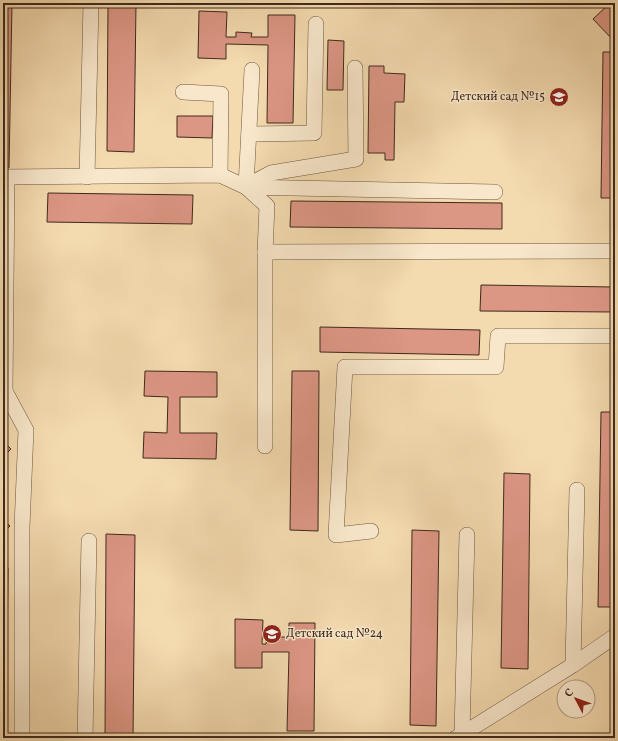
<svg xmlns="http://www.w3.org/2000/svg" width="618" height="741" viewBox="0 0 618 741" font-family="Vollkorn,serif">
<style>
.building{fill:#dc9684;stroke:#3e2a1c}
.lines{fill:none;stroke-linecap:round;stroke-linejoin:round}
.minor-casing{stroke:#6c5641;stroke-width:16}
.minor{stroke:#f8e7cb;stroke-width:15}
.labels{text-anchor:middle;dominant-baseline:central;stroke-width:3;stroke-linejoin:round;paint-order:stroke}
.poi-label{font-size:12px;fill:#3e2a1c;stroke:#f8e7cb;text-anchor:end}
</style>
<rect width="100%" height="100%" fill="#f4daaf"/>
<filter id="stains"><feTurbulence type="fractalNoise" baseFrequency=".005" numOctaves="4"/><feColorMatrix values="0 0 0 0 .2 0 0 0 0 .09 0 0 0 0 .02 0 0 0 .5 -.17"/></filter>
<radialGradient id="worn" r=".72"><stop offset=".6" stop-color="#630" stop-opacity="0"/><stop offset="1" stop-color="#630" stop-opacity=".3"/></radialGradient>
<g class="building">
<polygon points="3,3 12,3 9,168 3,168"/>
<polygon points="108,3 136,3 134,152 107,151"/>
<polygon points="610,3 615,3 615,185 614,185 614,198 601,198 603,52 612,52 612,39 593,19"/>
<polygon points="199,11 227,12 226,37 236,37 236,32 252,33 251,37 268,37 268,15 295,15 293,123 267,123 268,45 226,44 226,59 198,58"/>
<polygon points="328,40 344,41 343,90 327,90"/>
<polygon points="369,66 384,66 384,73 405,74 404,102 395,102 394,160 385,160 385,153 368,153"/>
<polygon points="177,116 213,116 212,138 177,137"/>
<polygon points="48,193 193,195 192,224 47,222"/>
<polygon points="291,201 502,203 502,229 290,227"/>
<polygon points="481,285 615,287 615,312 480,311"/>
<polygon points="320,327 480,330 479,355 320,352"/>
<polygon points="145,371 217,372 217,397 180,397 180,433 217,433 216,459 143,458 144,432 167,433 168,397 144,396"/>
<polygon points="292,371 319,371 318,531 290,530"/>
<polygon points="601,412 615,412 615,607 598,607"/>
<polygon points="3,441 11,449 3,457"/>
<polygon points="504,473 530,474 528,669 501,668"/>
<polygon points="3,519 10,526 3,532"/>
<polygon points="412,530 439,531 436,726 410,725"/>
<polygon points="106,534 135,535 133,738 105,738"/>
<polygon points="3,568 8,568 6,738 3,738"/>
<polygon points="235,619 263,620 262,644 266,644 267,637 289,637 289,623 315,623 314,731 287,731 289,652 262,652 262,668 235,668"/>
</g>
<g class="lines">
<g class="minor-casing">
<g id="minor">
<polyline points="183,92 221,94 220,175"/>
<polyline points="249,134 314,133 316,24"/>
<polyline points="3,177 220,175 246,187 267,206 265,252 615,251"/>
<polyline points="87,177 91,3"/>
<polyline points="247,186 271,173 356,159 355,68"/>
<polyline points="246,187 495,192"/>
<polyline points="246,187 252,70"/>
<polyline points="265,252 265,446"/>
<polyline points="3,391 5,391 26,430 22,527 22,738"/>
<polyline points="5,391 7,177"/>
<polyline points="371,531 336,535 345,367 496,367 498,336 615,336"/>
<polyline points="573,665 577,490"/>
<polyline points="462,734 467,535"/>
<polyline points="85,738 89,541"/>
<polyline points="456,738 573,665 615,636"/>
</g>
</g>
<use href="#minor" class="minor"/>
</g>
<defs>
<g id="school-disc" transform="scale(1)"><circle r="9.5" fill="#8f2418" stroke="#f8e7cb"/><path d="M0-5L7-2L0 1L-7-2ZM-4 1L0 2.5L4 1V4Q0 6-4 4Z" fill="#fff"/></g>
</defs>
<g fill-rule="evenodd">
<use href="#school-disc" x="559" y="97"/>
<use href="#school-disc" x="272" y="634"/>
</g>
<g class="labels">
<g class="poi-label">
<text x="545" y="97">Детский сад №15</text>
<text x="286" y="634" text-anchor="start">Детский сад №24</text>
</g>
</g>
<rect width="618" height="741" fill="none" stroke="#f4daaf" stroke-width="16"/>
<rect x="4" y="4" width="610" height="733" fill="none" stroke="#3e2a1c" stroke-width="2"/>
<rect x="8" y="8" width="602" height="725" fill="none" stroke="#3e2a1c"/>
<g transform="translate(576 699) rotate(311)"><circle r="19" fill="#f8e7cb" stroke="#ae9b85"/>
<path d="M0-3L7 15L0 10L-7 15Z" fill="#8f2418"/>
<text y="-6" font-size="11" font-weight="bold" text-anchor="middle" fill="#3e2a1c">С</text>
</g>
<rect width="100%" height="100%" filter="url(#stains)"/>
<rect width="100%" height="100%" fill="url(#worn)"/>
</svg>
